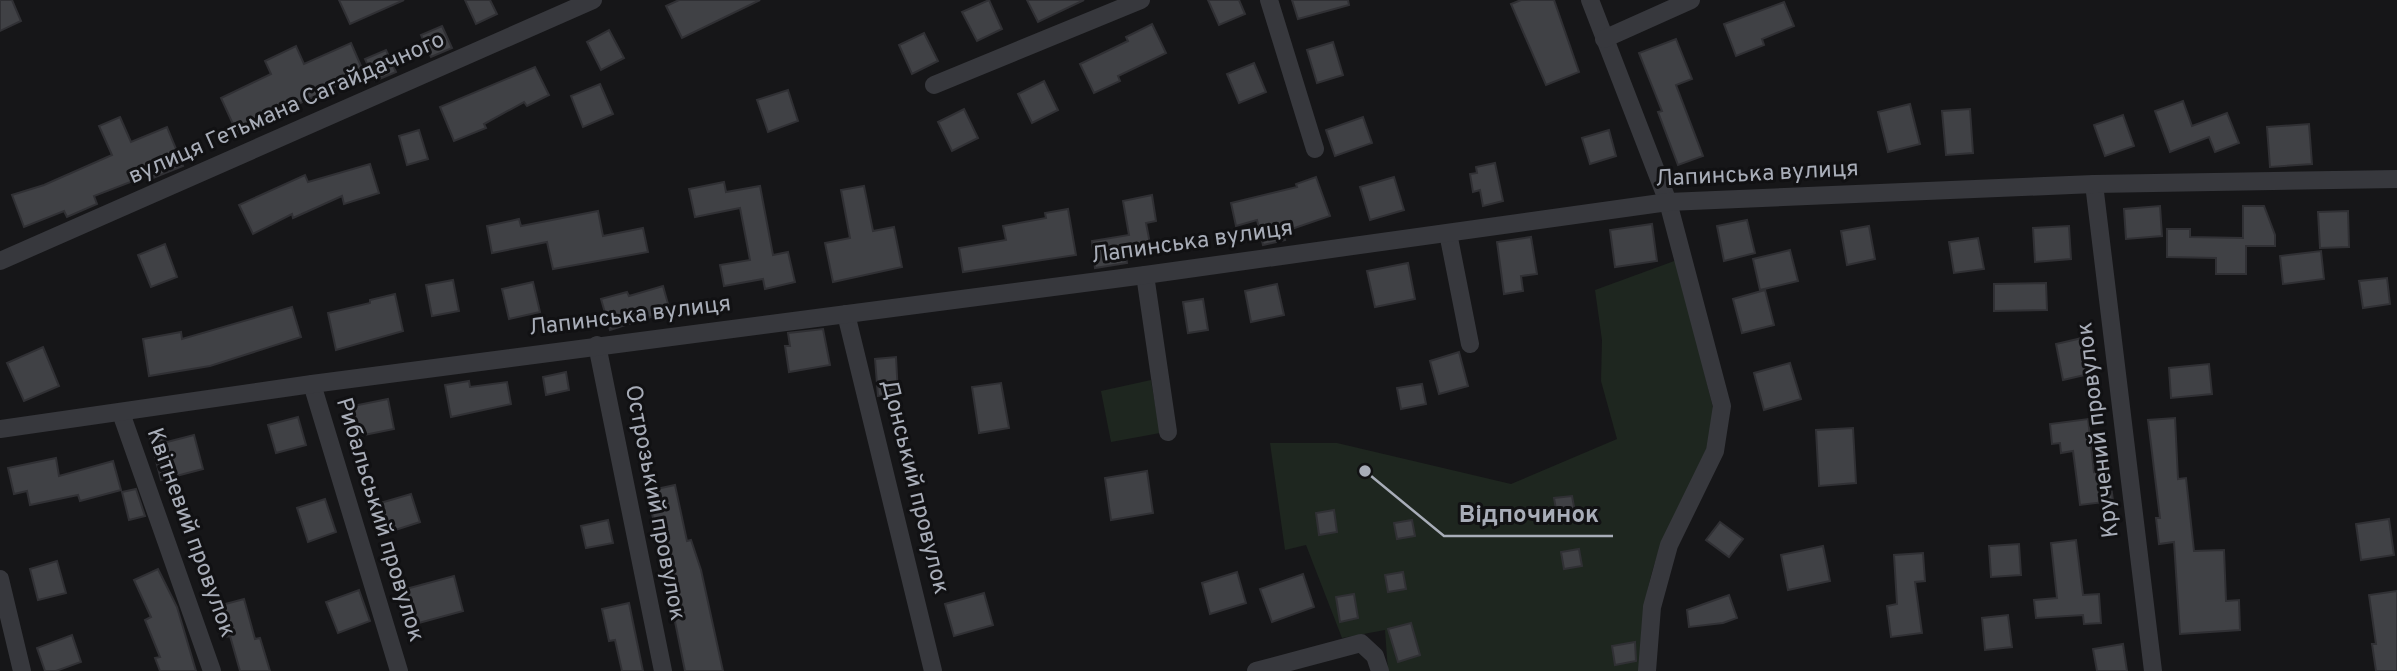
<svg xmlns="http://www.w3.org/2000/svg" width="2397" height="671" viewBox="0 0 2397 671" font-family="Overpass,sans-serif">
<style>
.green{fill:#1e261f}
.building{fill:#404145;stroke:#303034;stroke-width:2}
.lines{fill:none;stroke-linecap:round;stroke-linejoin:round}
.minor{stroke:#37383d;stroke-width:18}
.labels{text-anchor:middle;dominant-baseline:central;stroke-width:6;stroke-linejoin:round;paint-order:stroke}
.street-label{font-size:23px;fill:#a8adb8;stroke:#111113}
.leader{fill:none;stroke:#a8adb8;stroke-width:2.5}
.callout-dot{fill:#a8adb8;stroke:#111113;stroke-width:2.5}
.callout-label{font-size:24px;text-anchor:middle;font-weight:bold;fill:#a8adb8;stroke:#111113;stroke-width:6;stroke-linejoin:round;paint-order:stroke}
</style>
<rect width="100%" height="100%" fill="#161618"/>
<g class="green">
<path d="M1677 260 1715 416C1713 461 1684 495 1666 534 1646 577 1640 625 1640 671H1388L1385 630 1342 638 1306 545 1285 550 1270 443H1337L1511 484 1617 439 1601 381 1602 340 1595 290Z"/>
<polygon points="1151,380 1160,433 1111,442 1101,391"/>
</g>
<g class="building">
<polygon points="0,0 12,0 21,21 0,31"/>
<polygon points="339,0 404,0 350,24"/>
<polygon points="465,0 490,0 497,14 476,24"/>
<polygon points="679,0 760,0 682,38 666,6"/>
<polygon points="989,0 1002,29 977,41 962,12"/>
<polygon points="1027,0 1084,0 1038,22"/>
<polygon points="1208,0 1239,0 1245,14 1219,25"/>
<polygon points="1292,0 1348,0 1349,5 1298,19"/>
<polygon points="1521,0 1554,0 1579,72 1546,85 1511,4"/>
<polygon points="1784,2 1794,26 1762,39 1764,45 1736,56 1724,24"/>
<polygon points="1152,24 1166,53 1118,76 1120,81 1094,93 1080,64 1128,41 1126,37"/>
<polygon points="442,26 452,48 431,57 421,35"/>
<polygon points="609,30 624,58 601,70 587,42"/>
<polygon points="924,33 938,61 912,74 899,45"/>
<polygon points="1676,39 1692,79 1676,85 1703,156 1678,165 1658,112 1662,111 1639,53"/>
<polygon points="1333,42 1343,75 1317,83 1307,50"/>
<polygon points="351,43 364,73 237,133 221,98 271,74 265,61 296,46 304,64"/>
<polygon points="386,50 396,72 375,81 365,59"/>
<polygon points="1254,63 1266,92 1239,103 1227,74"/>
<polygon points="535,67 549,95 527,106 524,102 484,124 486,128 454,141 440,107"/>
<polygon points="1044,81 1058,110 1032,123 1018,94"/>
<polygon points="600,84 613,114 583,127 571,96"/>
<polygon points="788,90 798,121 768,132 757,100"/>
<polygon points="2183,101 2192,126 2227,113 2239,143 2215,152 2209,137 2170,152 2155,111"/>
<polygon points="1910,104 1920,144 1888,152 1878,112"/>
<polygon points="964,109 978,138 952,151 938,122"/>
<polygon points="1970,109 1973,153 1946,155 1942,111"/>
<polygon points="2123,115 2134,146 2105,156 2094,125"/>
<polygon points="120,117 131,142 167,127 183,166 153,178 151,174 94,196 97,204 67,217 64,211 24,227 12,195 44,185 112,155 99,126"/>
<polygon points="1363,117 1372,143 1335,156 1326,130"/>
<polygon points="2309,124 2312,164 2270,167 2267,127"/>
<polygon points="419,130 428,159 407,165 399,136"/>
<polygon points="1609,130 1616,156 1590,164 1582,138"/>
<polygon points="1495,163 1503,201 1483,206 1480,190 1473,192 1470,174 1477,173 1476,167"/>
<polygon points="370,164 379,193 344,204 342,196 293,218 292,214 253,234 239,205 305,175 308,182"/>
<polygon points="1316,177 1330,216 1283,232 1285,240 1263,245 1257,220 1236,226 1231,203 1297,187 1296,184"/>
<polygon points="1394,177 1404,210 1370,220 1360,187"/>
<polygon points="724,182 726,192 760,186 773,255 788,252 795,282 765,289 763,279 724,286 720,265 750,260 740,208 695,217 689,189"/>
<polygon points="864,186 873,231 894,227 902,267 833,282 825,243 850,238 841,190"/>
<polygon points="1152,195 1156,221 1146,223 1152,254 1126,258 1127,263 1095,268 1092,241 1129,235 1123,201"/>
<polygon points="2160,206 2162,236 2126,239 2124,209"/>
<polygon points="2243,206 2264,206 2275,235 2275,246 2246,246 2246,274 2216,274 2216,258 2167,257 2167,229 2190,229 2190,237 2243,238"/>
<polygon points="1068,209 1076,255 963,272 959,248 1006,240 1003,226 1046,218 1045,213"/>
<polygon points="598,211 603,236 643,228 648,252 553,269 547,242 492,253 487,226 519,219 521,226"/>
<polygon points="2348,211 2349,247 2320,248 2318,212"/>
<polygon points="1747,220 1755,253 1724,261 1717,226"/>
<polygon points="1652,224 1657,261 1615,267 1610,230"/>
<polygon points="1869,226 1875,259 1847,265 1841,231"/>
<polygon points="2069,226 2071,259 2035,262 2033,228"/>
<polygon points="1531,237 1537,274 1521,276 1523,291 1504,294 1497,242"/>
<polygon points="1978,238 1984,269 1954,273 1949,242"/>
<polygon points="165,244 177,277 151,287 138,255"/>
<polygon points="1790,250 1798,281 1760,290 1753,259"/>
<polygon points="2321,251 2324,279 2283,284 2280,256"/>
<polygon points="1408,263 1415,299 1375,307 1367,271"/>
<polygon points="2387,278 2390,304 2363,308 2359,281"/>
<polygon points="453,280 459,311 432,316 426,285"/>
<polygon points="533,282 540,312 509,319 502,289"/>
<polygon points="2046,283 2047,310 1994,311 1994,284"/>
<polygon points="1277,284 1284,315 1251,322 1245,291"/>
<polygon points="663,286 670,311 610,330 601,299 627,292 629,296"/>
<polygon points="1765,290 1774,325 1742,333 1733,299"/>
<polygon points="395,294 403,331 336,350 328,313 370,303 370,300"/>
<polygon points="1203,299 1208,330 1188,333 1183,302"/>
<polygon points="292,307 301,337 210,366 149,376 143,339 181,332 182,339"/>
<polygon points="823,329 830,365 789,372 785,346 790,346 788,333"/>
<polygon points="2082,338 2089,374 2063,380 2056,344"/>
<polygon points="43,347 59,386 24,401 7,363"/>
<polygon points="1459,352 1468,386 1439,394 1430,361"/>
<polygon points="896,357 898,394 878,396 875,359"/>
<polygon points="1790,363 1801,399 1764,410 1754,373"/>
<polygon points="2209,364 2212,394 2171,398 2169,368"/>
<polygon points="566,372 569,390 546,395 543,377"/>
<polygon points="469,381 470,387 507,382 511,404 451,417 445,385"/>
<polygon points="1001,383 1009,428 979,433 972,387"/>
<polygon points="1422,384 1426,404 1401,409 1397,388"/>
<polygon points="388,399 394,429 359,436 353,406"/>
<polygon points="298,417 306,445 276,453 268,425"/>
<polygon points="2175,418 2178,479 2186,478 2194,551 2224,550 2226,601 2239,600 2240,630 2180,634 2174,542 2159,544 2156,518 2160,518 2148,420"/>
<polygon points="2088,419 2094,472 2109,470 2113,501 2080,505 2073,451 2061,453 2060,443 2052,444 2050,424"/>
<polygon points="1853,428 1856,483 1819,486 1816,430"/>
<polygon points="164,430 167,442 194,435 203,469 161,480 149,434"/>
<polygon points="56,458 59,476 113,461 121,490 80,501 78,495 30,505 27,491 14,494 8,468"/>
<polygon points="1147,471 1153,513 1111,520 1105,478"/>
<polygon points="675,485 687,541 691,540 701,570 723,671 685,671 670,597 676,595 658,541 647,491"/>
<polygon points="136,489 145,516 129,520 122,492"/>
<polygon points="411,494 420,522 386,533 377,504"/>
<polygon points="1572,496 1575,512 1557,515 1554,498"/>
<polygon points="325,499 336,532 308,542 297,508"/>
<polygon points="1334,510 1337,532 1319,535 1316,513"/>
<polygon points="2389,519 2394,555 2361,560 2356,524"/>
<polygon points="608,520 613,543 586,548 581,526"/>
<polygon points="1412,520 1415,536 1397,539 1394,523"/>
<polygon points="1720,522 1743,539 1729,557 1706,540"/>
<polygon points="2076,540 2083,595 2099,594 2101,623 2084,624 2083,615 2036,618 2034,600 2057,598 2051,543"/>
<polygon points="2019,544 2021,575 1991,577 1989,546"/>
<polygon points="1823,546 1830,581 1788,590 1781,555"/>
<polygon points="1579,549 1582,566 1564,569 1561,552"/>
<polygon points="1923,553 1925,581 1915,582 1922,633 1891,637 1887,606 1897,604 1894,555"/>
<polygon points="57,561 66,593 38,600 30,569"/>
<polygon points="158,569 177,607 196,671 160,671 155,658 160,657 145,620 151,617 134,580"/>
<polygon points="1237,572 1246,603 1210,614 1202,583"/>
<polygon points="1403,572 1406,589 1388,592 1385,575"/>
<polygon points="1303,574 1314,607 1272,622 1260,589"/>
<polygon points="454,576 463,611 415,624 406,589"/>
<polygon points="359,590 370,621 338,633 326,602"/>
<polygon points="2397,591 2397,671 2376,671 2372,644 2376,644 2369,595"/>
<polygon points="984,593 993,625 954,636 945,604"/>
<polygon points="1354,594 1358,618 1340,622 1336,597"/>
<polygon points="1729,595 1737,618 1723,623 1689,627 1687,610"/>
<polygon points="244,599 255,639 260,638 270,671 240,671 230,636 226,637 218,606"/>
<polygon points="629,603 643,671 622,671 615,640 609,641 602,609"/>
<polygon points="2008,615 2012,647 1985,650 1982,618"/>
<polygon points="1411,623 1420,655 1398,662 1388,629"/>
<polygon points="72,635 81,662 56,671 45,671 37,648"/>
<polygon points="1635,642 1636,661 1615,665 1612,646"/>
<polygon points="2123,644 2127,671 2097,671 2093,649"/>
</g>
<g class="lines">
<g class="minor">
<polyline points="1269,0 1315,149"/>
<polyline points="1590,0 1668,202 1722,406 1715,451 1669,545 1652,607 1647,671"/>
<polyline points="1604,39 1691,0"/>
<polyline points="934,85 1141,0"/>
<polyline points="2094,184 2153,671"/>
<polyline points="1448,233 1470,344"/>
<polyline points="0,261 593,0"/>
<polyline points="1145,275 1168,432"/>
<polyline points="846,314 933,671"/>
<polyline points="597,345 663,671"/>
<polyline points="312,384 399,671"/>
<polyline points="121,413 212,671"/>
<polyline points="0,429 312,384 1145,275 1668,202 2094,184 2397,179"/>
<polyline points="0,579 22,671"/>
<polyline points="1256,671 1361,643 1375,656 1380,671"/>
</g>
</g>
<g class="labels">
<g class="street-label">
<text transform="translate(287 109) rotate(-24)">вулиця Гетьмана Сагайдачного</text>
<text transform="translate(1757 175) rotate(-3)">Лапинська вулиця</text>
<text transform="translate(1192 243) rotate(-8)">Лапинська вулиця</text>
<text transform="translate(630 317) rotate(-7)">Лапинська вулиця</text>
<text transform="translate(2099 430) rotate(-97)">Кручений провулок</text>
<text transform="translate(914 487) rotate(76)">Донський провулок</text>
<text transform="translate(654 503) rotate(79)">Острозький провулок</text>
<text transform="translate(379 520) rotate(73)">Рибальський провулок</text>
<text transform="translate(190 533) rotate(70)">Квітневий провулок</text>
</g>
</g>
<path class="leader" d="M1365 471L1444 536H1613"/>
<circle class="callout-dot" cx="1365" cy="471" r="7"/>
<g class="callout-label">
<text x="1529" y="522">Відпочинок</text>
</g>
</svg>
